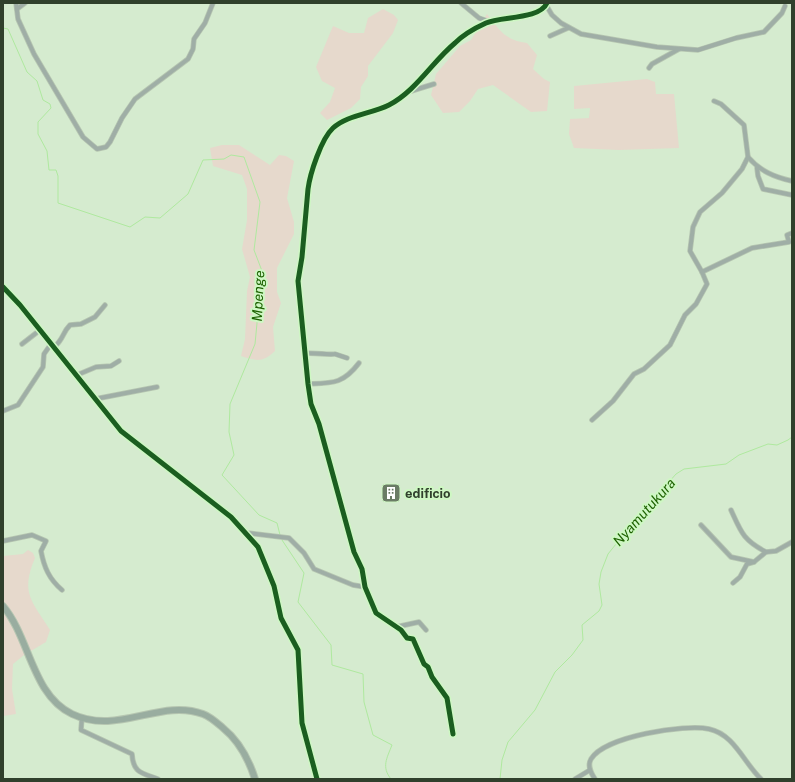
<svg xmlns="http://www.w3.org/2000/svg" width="795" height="782" viewBox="0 0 795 782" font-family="'Public Sans',sans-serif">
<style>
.green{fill:#e6d9cc}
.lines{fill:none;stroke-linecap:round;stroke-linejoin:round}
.stream{stroke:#afe99f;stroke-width:1}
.minor-casing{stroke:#b6c6b1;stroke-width:5.5}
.trunk-casing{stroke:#b6c6b1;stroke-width:8}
.minor{stroke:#9faea6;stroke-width:4}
.trunk{stroke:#99ada0;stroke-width:6}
.cycleway-casing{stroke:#cef7c3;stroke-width:8}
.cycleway{stroke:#1b5e20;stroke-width:5}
.labels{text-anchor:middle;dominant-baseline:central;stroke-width:4;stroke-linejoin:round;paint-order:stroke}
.poi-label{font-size:13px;font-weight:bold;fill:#30402c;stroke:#cef7c3;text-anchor:start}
.water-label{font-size:14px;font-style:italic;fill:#1d6100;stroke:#cef7c3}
</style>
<rect width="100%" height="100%" fill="#d5ebcf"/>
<g class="green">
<polygon points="383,9 394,15 398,20 393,33 368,66 368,76 361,87 360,99 351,108 327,120 320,113 330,102 335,88 322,81 316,67 333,26 349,33 364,33 368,18"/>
<path d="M487 14C500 31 505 40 527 43L537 55 533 69 544 79 550 82 547 111 531 112 493 85 478 89 470 101 459 112 443 113 431 95 436 74 460 46 471 40Z"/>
<polygon points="647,79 655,82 656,94 674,94 679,148 619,150 574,148 569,134 570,119 589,118 590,108 574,109 574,86"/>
<path d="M222 145H239L270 165 279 155 286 156 294 161 287 198 294 222V234L277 268V292L281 303 273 327 275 351C262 363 257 361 241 356L245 339 247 291 250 277 242 249 247 220V189L242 175 213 166 210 148Z"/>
<path d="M28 550 33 553 35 558C20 593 32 601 50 630L46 642 24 655 13 664 12 689 16 714 3 716V556L23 554Z"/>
</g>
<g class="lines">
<g class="stream">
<polyline points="3,28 8,29 27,72 37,81 43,100 50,104 51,108 38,122 38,134 47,151 49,170 56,170 58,176 58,203 130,227 145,217 160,218 188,194 203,160 224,159 231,155 244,157 260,202 254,250 262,271 255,344 230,404 229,432 234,455 222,475 259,515 277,523 280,535"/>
<path d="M282 540 304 573 298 602 331 645 332 665 363 674 364 702 373 735 392 745C387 758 381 767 391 779"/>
<polyline points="500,779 502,760 508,742 535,710 555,672 572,655 583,640 582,625 599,611 602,605 599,584 601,572 608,554 616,544 621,535 642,519 648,506 676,474 684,469 726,464 739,455 768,444 777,445 788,440 792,437"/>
</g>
<g class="minor-casing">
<g id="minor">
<polyline points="16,3 18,19 34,54 83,137 97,149 106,147 110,142 122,118 135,99 188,59 193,49 194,39 205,23 213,3"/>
<polyline points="461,3 479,18 490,22"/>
<polyline points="546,5 552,15 561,23 581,34 657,47 698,50 736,38 764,32 782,13 785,6"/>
<polyline points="17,9 25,3"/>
<polyline points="550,36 568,28"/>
<polyline points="649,68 652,64 679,49"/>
<polyline points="408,92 434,84"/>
<path d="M748 157C760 171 774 177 792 181"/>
<polyline points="757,168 758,176 763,189 792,195"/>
<polyline points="702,272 752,248 789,242 787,235 792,233"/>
<polyline points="3,287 20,305 121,431 231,517 258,547 274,586 281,618 298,650 302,723 317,779"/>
<polyline points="22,344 40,330"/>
<path d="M54 347C64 339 62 333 70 325L81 324 95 317 105 305"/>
<path d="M306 353C311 353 333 355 335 354L347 358"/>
<polyline points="77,375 96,367 111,366 119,361"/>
<path d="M308 384C333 383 343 384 359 363"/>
<polyline points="95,399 157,387"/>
<polyline points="3,411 18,405 43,367 44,354 51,344"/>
<polyline points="592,420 613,401 634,374 644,369 670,345 685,315 696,304 707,284 702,272 690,251 693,227 700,212 722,193 742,169 748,157 744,125 721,104 714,101"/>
<path d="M731 510C741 532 743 540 766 552"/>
<polyline points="701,525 731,557 754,562"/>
<polyline points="248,533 289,538 304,553 314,569 353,585 365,587"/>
<path d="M3 541 32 535 46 541 41 551C44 567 49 579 62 590"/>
<polyline points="733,583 740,577 747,564 754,562 766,552 776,551 792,542"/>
<polyline points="396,627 419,622 426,630"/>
<path d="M82 717 81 730 132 754C133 773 142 773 158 779"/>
<path d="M453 734 447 698 432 677 428 667 424 664 413 639 407 638 401 630 376 613 365 587 362 569 354 552 319 424 311 404 308 384 298 281 302 257 308 189C310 174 321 139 333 128 347 115 371 114 389 105 416 91 432 62 455 43 463 35 475 28 486 23 501 16 539 20 547 3"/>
<polyline points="575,779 590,770"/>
<path d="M595 779C591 773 587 766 591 759 605 736 685 724 709 729 734 734 744 763 761 779"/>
</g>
</g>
<g class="trunk-casing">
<path id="trunk" d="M3 606C30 638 32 695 72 714 118 736 160 698 203 714 211 717 217 723 223 728 239 741 249 760 255 779"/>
</g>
<use href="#minor" class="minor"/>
<use href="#trunk" class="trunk"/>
<g class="cycleway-casing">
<g id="cycleway">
<polyline points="3,287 20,305 121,431 231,517 258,547 274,586 281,618 298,650 302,723 317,779"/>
<path d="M453 734 447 698 432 677 428 667 424 664 413 639 407 638 401 630 376 613 365 587 362 569 354 552 319 424 311 404 308 384 298 281 302 257 308 189C310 174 321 139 333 128 347 115 371 114 389 105 416 91 432 62 455 43 463 35 475 28 486 23 501 16 539 20 547 3"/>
</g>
</g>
<use href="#cycleway" class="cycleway"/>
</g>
<defs>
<g id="building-square" transform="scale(1)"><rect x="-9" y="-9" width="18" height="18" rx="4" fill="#6a7c65" stroke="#cef7c3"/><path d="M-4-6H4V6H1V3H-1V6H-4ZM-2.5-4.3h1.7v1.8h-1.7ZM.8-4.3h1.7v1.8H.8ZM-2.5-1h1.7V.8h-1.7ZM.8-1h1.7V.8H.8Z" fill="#fff"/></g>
</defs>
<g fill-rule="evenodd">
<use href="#building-square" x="391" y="493"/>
</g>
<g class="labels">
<g class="poi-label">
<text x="405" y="493">edificio</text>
</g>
<g class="water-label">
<text transform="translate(258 296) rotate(-87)">Mpenge</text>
<text transform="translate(644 512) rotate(-48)">Nyamutukura</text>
</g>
</g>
<rect width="795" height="782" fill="none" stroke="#30402c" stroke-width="8"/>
</svg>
